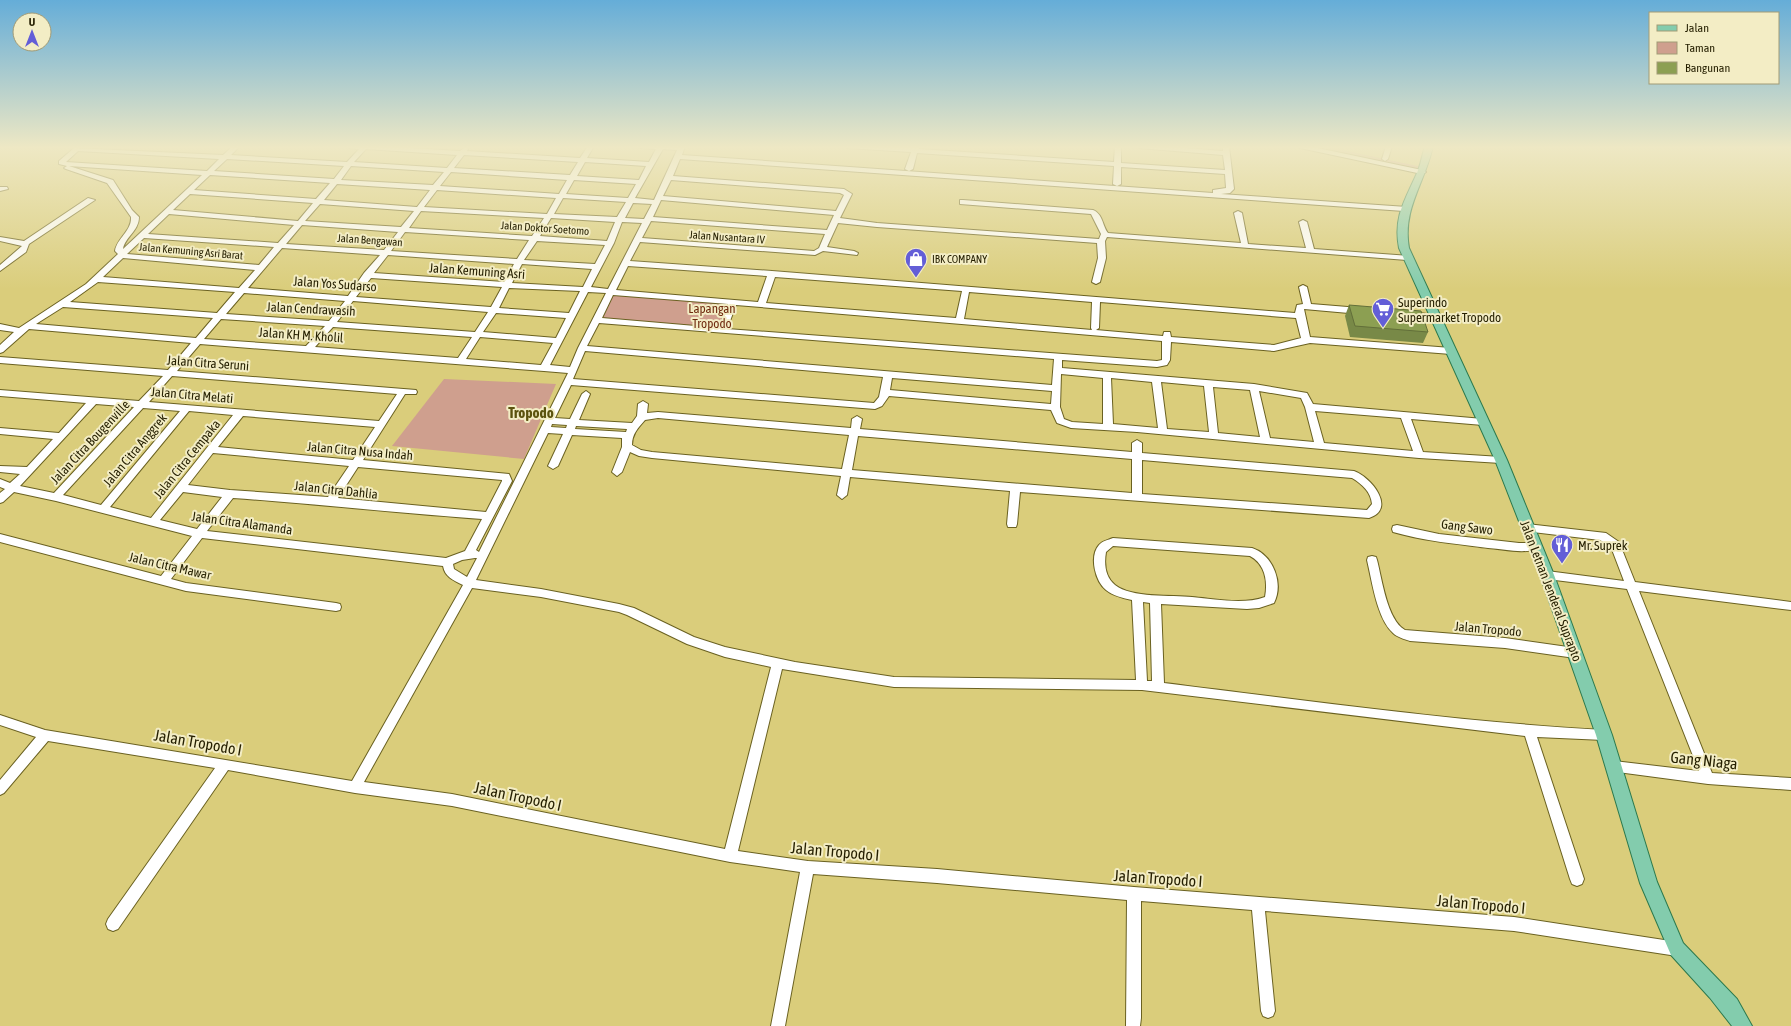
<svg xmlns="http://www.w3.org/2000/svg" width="1791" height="1026" viewBox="0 0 1791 1026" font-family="'Asap Condensed',sans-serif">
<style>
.green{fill:#cf9f8e}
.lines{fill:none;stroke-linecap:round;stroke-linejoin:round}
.minor-casing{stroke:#6a6121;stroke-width:2}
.major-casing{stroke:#2c794d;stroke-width:2}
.minor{fill:#fff;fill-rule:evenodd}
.major{fill:#83ccad;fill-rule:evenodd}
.wall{fill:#788947}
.building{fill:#8c9f52;stroke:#626f39}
.labels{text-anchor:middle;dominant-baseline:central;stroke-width:4;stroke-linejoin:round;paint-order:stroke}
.far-street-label{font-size:11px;fill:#251f00;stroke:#f3edc5}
.far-poi-label{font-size:11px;fill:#251f00;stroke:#f3edc5;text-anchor:start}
.street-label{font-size:13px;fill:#251f00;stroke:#f3edc5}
.poi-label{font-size:13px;fill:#251f00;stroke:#f3edc5;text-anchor:start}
.park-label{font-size:13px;fill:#702b10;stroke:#f3edc5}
.quarter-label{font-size:15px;font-weight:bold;fill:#5b520e;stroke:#f3edc5}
.near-street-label{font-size:16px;fill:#251f00;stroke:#f3edc5}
</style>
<rect width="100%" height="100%" fill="#dacd7b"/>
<g class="green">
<polygon points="1328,147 1422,167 1420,171 1331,153"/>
<polygon points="611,292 733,303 722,331 597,320"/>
<polygon points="444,379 556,384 524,459 392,446"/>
</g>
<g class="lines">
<g class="minor-casing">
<g id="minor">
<path d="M233 146H240L231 155 347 162 359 149 349 148 346 146H378L460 151 465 147 468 149 467 151 580 158 588 146H594L587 158 649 162 656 149 640 148 637 146H685L682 155 1213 193V190L1226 188 1225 174 1121 167V184L1117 186 1113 184 1114 166 917 153 913 169 909 171 905 169 911 152 847 148 844 146H873L912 148 913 146H919V149L1114 162 1115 146H1121V163L1225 170 1223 155 1139 148 1136 146H1161L1223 151V146H1229L1234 189 1230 193 1221 194 1407 207V211H1404L680 159 673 176 844 189 852 194 840 218 877 223 1099 239 1101 234 1091 214 960 204V200H963L1093 210C1103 214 1102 225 1108 233L1241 243 1234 213 1238 211 1242 213 1248 244 1306 248 1299 222 1303 220 1307 222 1314 249 1410 256V260H1407L1107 237 1105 241 1106 258 1100 282 1096 284 1092 282 1098 258 1097 243 877 227 838 223 827 247 854 251 858 253 857 255 823 251 815 255 640 242 630 261 772 271 1295 313 1297 305 1303 304 1299 287 1303 285 1307 287 1311 304 1360 308 1364 311 1360 314 1304 309 1310 337 1451 348 1455 351 1451 354 1310 343 1274 351 1171 342 1170 360 1167 365 1157 367 1062 360V368L1254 384 1307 393 1313 404 1483 419 1488 422 1483 425 1411 419 1423 452 1501 457 1506 460 1501 463 1419 458 1137 432 1071 428 1057 423 1051 410 889 396 882 406 875 409 571 385 555 418 570 419 582 394 586 391 590 394 579 420 632 423 637 416 638 404 643 401 648 404 647 413 658 412 851 428 852 419 857 416 862 419 860 429 1132 452V443L1137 440 1142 443V453L1354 471C1371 477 1397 509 1369 518L1020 492 1017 524 1016 527H1008L1007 524 1010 491 850 477 847 495 842 499 837 495 841 476 652 458 639 456 630 452 622 472 617 476 612 472 622 447V438L572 435 558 466 553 469 548 466 563 434 548 433 476 580 541 589 619 604 634 608 694 637 725 647 795 662 894 677 1136 680 1132 600C1123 598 1113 596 1106 590 1095 581 1089 556 1099 545 1102 541 1108 540 1113 538L1252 548C1273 555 1284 583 1274 603L1259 608 1247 609 1161 604 1164 683C1310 701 1457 722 1604 730L1608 731 1610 735 1608 739 1604 740 1537 737 1584 879 1582 884 1577 886 1572 884 1570 879 1525 736 1142 690 894 687 782 669 738 851 808 861 937 869 1134 887 1514 917 1677 942 1682 944 1684 949 1682 954 1677 956 1514 931 1265 911 1275 1011 1273 1016 1268 1018 1263 1016 1261 1011 1252 910 1141 901V1018L1140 1026H1126L1127 900 937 883 813 874 785 1026H771L800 872 730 862 452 806 355 793 228 770 118 929 113 931 108 929 106 924 108 919 215 768 48 741 4 793 0 795V780L36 737 0 725V715L45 730 352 781 463 585C453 580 445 577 443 566L202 538 171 579 186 583 336 603 340 604 341 607 340 610 336 611 186 591 0 542V534L161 576 192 536 56 501 14 492 3 502 0 503V493L5 489 0 487V479L10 483 20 474 0 472V466L27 467 53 439 0 434V428L59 433 86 403 0 396V390L139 401 163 376 0 363V357L168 370 191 343 29 329 3 352 0 353V345L14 332 0 330V324L19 328 86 284 118 254 115 251C117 238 132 231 131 217L107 183 66 169 64 168 67 166 59 164V161L74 148 223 155ZM366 149 457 155 447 168 354 162ZM663 149 677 150 654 200 635 198ZM78 151 219 159 207 171 66 162ZM464 155 578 162 570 175 454 168ZM227 159 344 166 334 179 214 171ZM585 162 646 166 639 180 577 176ZM69 166 202 175 123 249C125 237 139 231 139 217L132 210 113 180ZM351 166 444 172 433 185 341 180ZM451 172 567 180 559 194 440 186ZM210 175 330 183 316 199 194 190ZM574 180 636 184 628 198 566 194ZM671 180 840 193 844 195 836 211 663 196ZM337 184 430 190 417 207 324 200ZM437 190 556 198 547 214 424 207ZM190 194 313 203 298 221 173 210ZM563 198 626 202 617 217 554 214ZM661 200 834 215 827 230 653 217ZM633 203 652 204 644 219 625 218ZM320 204 414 211 401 227 305 221ZM421 211 544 218 532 236 409 228ZM169 214 294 225 278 243 148 234ZM551 218 615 222 607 241 540 236ZM651 221 825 234 819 248 814 251 642 238ZM622 222 642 223 608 289 591 287 614 243ZM302 225 398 232 384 250 286 244ZM405 232 529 240 517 259 391 251ZM144 238 274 247 259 265 127 254ZM537 241 605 245 595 264 524 260ZM282 248 380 255 364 273 348 296 248 288ZM388 255 514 264 504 282 374 273ZM123 258 255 270 239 288 103 277ZM522 264 592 269 583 287 512 283ZM628 266 767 276 758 302 616 290ZM775 277 962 291 956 318 766 303ZM371 278 502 287 491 307 356 297ZM98 282 235 292 217 313 70 302ZM509 288 580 291 569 313 499 308ZM588 292 606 293 578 348 570 367 550 365ZM969 292 1092 302 1091 328 1092 330 964 319ZM244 293 345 301 329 321 226 314ZM613 295 728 304 719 328 602 318ZM353 301 488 312 475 332 337 322ZM1100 302 1296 318 1301 338 1274 345 1171 337 1170 332H1164L1163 336 1096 330 1099 328ZM736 305 1162 341V360L1157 361 727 329ZM63 307 213 318 196 338 36 324ZM496 313 566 318 556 338 483 332ZM221 319 325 326 306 346 204 339ZM599 323 1054 359 1052 385 587 346ZM333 327 472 337 458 358 315 347ZM480 337 553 343 541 365 466 359ZM200 344 544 371 568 373 479 552 476 550 512 481 509 474 363 460 405 394H416L417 392 416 390 177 371ZM585 351 883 377 879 397 874 403 573 379ZM1061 374 1103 378V424L1072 422 1064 419 1060 407ZM172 376 397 394 379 421 149 402ZM892 378 1052 391 1051 404 890 390ZM1111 378 1152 382 1158 428 1113 424ZM1161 382 1204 386 1209 432 1167 429ZM1213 387 1250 390 1260 437 1218 433ZM1259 391 1301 398 1305 407 1314 442 1270 438ZM96 404 134 407 54 493 20 486ZM143 408 180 411 101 505 63 495ZM189 411 233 415 151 518 110 507ZM1315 411 1401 418 1413 451 1324 443ZM243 416 375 427 353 460 218 447ZM658 418 849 435 842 469 652 452 641 450 632 445C632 434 638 428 645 420ZM552 424 567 425 566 428 551 427ZM576 426 627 429 626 432 575 429ZM858 436 1132 459V493L852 470ZM213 453 349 466 328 497 230 490 188 485ZM1142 460 1352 478C1362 484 1371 492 1372 504L1367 510 1142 494ZM358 467 502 480V481L486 512 338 498ZM183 492 222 497 197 529 160 520ZM233 498C316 504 399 513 482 519L465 551 446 558 207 531ZM1113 546 1250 556C1265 564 1268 581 1265 597 1243 605 1216 599 1192 597 1172 595 1131 598 1115 585 1105 577 1104 564 1106 552ZM475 558H477L467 577 454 569 453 564 462 560ZM472 588 541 597 619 612 627 615 687 644 725 657 771 667 725 849 452 794 364 782ZM1143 602 1150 603 1152 681H1147Z"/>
<polygon points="1297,146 1308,146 1422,170 1426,172 1422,174 1300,148"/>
<polygon points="1386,146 1392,146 1388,159 1385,161 1382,159"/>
<polygon points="0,187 7,187 8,189 0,191"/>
<polygon points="88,198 95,200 29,244 26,252 0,271 0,265 22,246 0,241 0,237 24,241"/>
<polygon points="1410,312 1436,315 1440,318 1436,321 1407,317 1406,315"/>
<polygon points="1527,524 1606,533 1619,542 1635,582 1791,602 1791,610 1639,591 1712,773 1791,778 1791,790 1708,784 1610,771 1608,767 1610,763 1614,761 1699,771 1627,589 1547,579 1543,578 1542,575 1543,572 1547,571 1624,581 1611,547 1600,540 1523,531 1522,528 1523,525"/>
<path d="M1397 525 1439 534 1519 543H1538L1539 546 1538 549C1522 554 1504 549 1488 548 1457 544 1424 541 1393 532L1392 529 1393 526Z"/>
<path d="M1372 556 1376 557 1377 560C1382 579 1387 620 1405 630L1505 638 1575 648 1579 650 1581 653 1579 656 1575 658 1505 648 1410 641C1404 639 1397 637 1393 633 1377 619 1372 581 1367 560L1368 557Z"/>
</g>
</g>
<g class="major-casing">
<path id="major" d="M1425 146H1433C1425 183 1402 209 1409 248L1507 460 1554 575 1612 735 1657 882 1683 943 1737 999 1752 1026H1732L1710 998 1671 955 1640 883 1596 735 1540 575 1495 460 1399 248C1393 217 1405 200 1417 173 1421 164 1422 155 1425 146Z"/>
</g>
<use href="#minor" class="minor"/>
<use href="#major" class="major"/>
</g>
<polygon class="wall" points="1349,305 1428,332 1423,343 1350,337 1345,316"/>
<polygon class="building" points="1349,305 1421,311 1428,332 1355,326"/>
<linearGradient id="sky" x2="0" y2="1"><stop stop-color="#65add8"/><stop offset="0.51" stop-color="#eee8c4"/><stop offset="1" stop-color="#eee8c4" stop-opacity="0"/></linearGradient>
<rect width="1791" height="289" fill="url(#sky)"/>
<defs>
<g id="shop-pin" transform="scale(1.15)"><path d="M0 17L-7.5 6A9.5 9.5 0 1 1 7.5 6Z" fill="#635ed7" stroke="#f3edc5"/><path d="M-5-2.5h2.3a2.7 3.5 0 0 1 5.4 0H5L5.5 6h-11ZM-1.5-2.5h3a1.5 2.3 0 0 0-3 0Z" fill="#fff"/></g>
<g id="supermarket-pin" transform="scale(1.15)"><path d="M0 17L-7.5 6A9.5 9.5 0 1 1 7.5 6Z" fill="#635ed7" stroke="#f3edc5"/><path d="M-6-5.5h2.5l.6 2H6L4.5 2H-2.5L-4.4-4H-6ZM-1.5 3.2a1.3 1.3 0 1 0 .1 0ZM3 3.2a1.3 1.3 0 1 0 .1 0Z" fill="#fff"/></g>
<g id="restaurant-pin" transform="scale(1.15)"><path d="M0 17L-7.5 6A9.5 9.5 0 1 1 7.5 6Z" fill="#635ed7" stroke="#f3edc5"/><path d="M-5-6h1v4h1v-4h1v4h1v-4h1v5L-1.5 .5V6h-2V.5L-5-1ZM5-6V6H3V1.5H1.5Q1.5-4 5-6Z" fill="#fff"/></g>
</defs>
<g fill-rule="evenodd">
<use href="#shop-pin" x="916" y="259"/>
<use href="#supermarket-pin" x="1383" y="309"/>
<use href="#restaurant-pin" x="1562" y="545"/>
</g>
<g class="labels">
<g class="far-street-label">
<text transform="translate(545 228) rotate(4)">Jalan Doktor Soetomo</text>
<text transform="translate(727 237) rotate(4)">Jalan Nusantara IV</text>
<text transform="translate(370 240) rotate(4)">Jalan Bengawan</text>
<text transform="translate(191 251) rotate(5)">Jalan Kemuning Asri Barat</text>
</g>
<g class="far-poi-label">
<text x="932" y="259">IBK COMPANY</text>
</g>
<g class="street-label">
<text transform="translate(477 271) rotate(4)">Jalan Kemuning Asri</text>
<text transform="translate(335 284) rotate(4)">Jalan Yos Sudarso</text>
<text transform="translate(311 309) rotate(3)">Jalan Cendrawasih</text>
<text transform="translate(301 335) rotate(4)">Jalan KH M. Kholil</text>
<text transform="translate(208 363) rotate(4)">Jalan Citra Seruni</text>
<text transform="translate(192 395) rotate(5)">Jalan Citra Melati</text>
<text transform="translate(90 442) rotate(-47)">Jalan Citra Bougenville</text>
<text transform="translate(135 450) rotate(-50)">Jalan Citra Anggrek</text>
<text transform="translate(360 451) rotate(5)">Jalan Citra Nusa Indah</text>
<text transform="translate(187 459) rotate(-51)">Jalan Citra Cempaka</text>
<text transform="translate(336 490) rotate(6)">Jalan Citra Dahlia</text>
<text transform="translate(242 523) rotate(8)">Jalan Citra Alamanda</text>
<text transform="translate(1467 527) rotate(7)">Gang Sawo</text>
<text transform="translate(170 566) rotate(13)">Jalan Citra Mawar</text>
<text transform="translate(1551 591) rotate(69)">Jalan Letnan Jenderal Suprapto</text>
<text transform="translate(1488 629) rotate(5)">Jalan Tropodo</text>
</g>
<g class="poi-label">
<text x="1398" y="302">Superindo<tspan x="1398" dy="15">Supermarket Tropodo</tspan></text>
<text x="1578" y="545">Mr. Suprek</text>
</g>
<g class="park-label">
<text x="712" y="308">Lapangan<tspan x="712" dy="15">Tropodo</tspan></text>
</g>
<g class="quarter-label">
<text x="531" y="412">Tropodo</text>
</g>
<g class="near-street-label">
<text transform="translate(198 742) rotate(10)">Jalan Tropodo I</text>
<text transform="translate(1704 760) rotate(6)">Gang Niaga</text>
<text transform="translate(518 796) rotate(12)">Jalan Tropodo I</text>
<text transform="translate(835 851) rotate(5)">Jalan Tropodo I</text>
<text transform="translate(1158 878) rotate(4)">Jalan Tropodo I</text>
<text transform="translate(1481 904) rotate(5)">Jalan Tropodo I</text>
</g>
</g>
<rect x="1649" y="12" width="130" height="72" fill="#f3edc5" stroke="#a19b76"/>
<rect x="1657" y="25" width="20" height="6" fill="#83ccad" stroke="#a19b76"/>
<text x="1685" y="32" font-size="12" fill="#251f00">Jalan</text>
<rect x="1657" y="42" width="20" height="12" fill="#cf9f8e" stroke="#a19b76"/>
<text x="1685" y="52" font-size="12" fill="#251f00">Taman</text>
<rect x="1657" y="62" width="20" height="12" fill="#8c9f52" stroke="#a19b76"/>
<text x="1685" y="72" font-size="12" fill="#251f00">Bangunan</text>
<g transform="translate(32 32)"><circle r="19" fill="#f3edc5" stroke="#a19b76"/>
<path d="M0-3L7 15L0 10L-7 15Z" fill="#635ed7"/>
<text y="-6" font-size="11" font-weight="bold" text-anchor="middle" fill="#251f00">U</text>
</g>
</svg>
